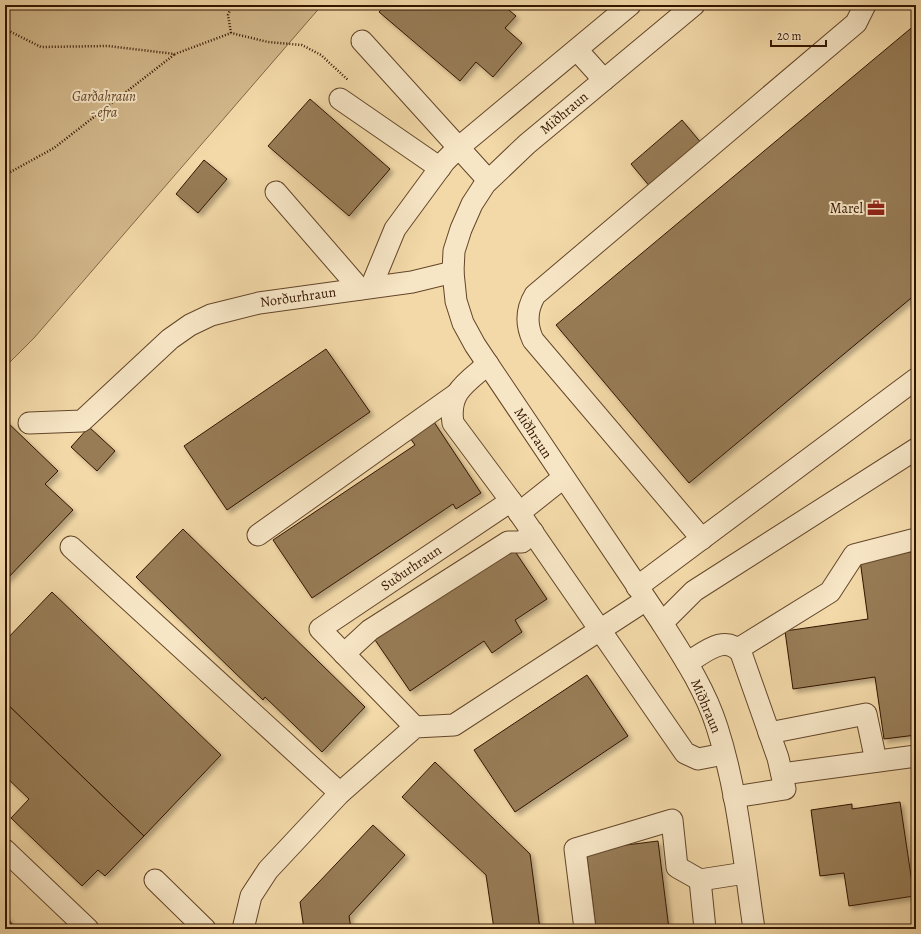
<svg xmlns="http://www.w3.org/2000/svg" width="921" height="934" viewBox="0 0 921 934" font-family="Alegreya,serif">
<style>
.green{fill:#d2b88b;stroke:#826646}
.building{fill:#977b57;stroke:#331500;filter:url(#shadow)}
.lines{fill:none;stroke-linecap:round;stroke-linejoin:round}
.minor-casing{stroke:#63462a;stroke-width:23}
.path{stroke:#331500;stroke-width:2.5;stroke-dasharray:1 2;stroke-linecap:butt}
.minor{stroke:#f7e6c6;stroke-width:21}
.labels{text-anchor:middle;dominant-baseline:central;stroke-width:4;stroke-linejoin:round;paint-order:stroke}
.park-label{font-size:14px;font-style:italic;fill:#63462a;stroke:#f7e6c6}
.street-label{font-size:14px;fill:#331500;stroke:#f7e6c6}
.poi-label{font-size:14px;fill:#331500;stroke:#f7e6c6;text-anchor:end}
</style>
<defs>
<filter id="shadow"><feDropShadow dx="3.5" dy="3.5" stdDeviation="2" flood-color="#0004"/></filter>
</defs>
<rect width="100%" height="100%" fill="#f3d9a8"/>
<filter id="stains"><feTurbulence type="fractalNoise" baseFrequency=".005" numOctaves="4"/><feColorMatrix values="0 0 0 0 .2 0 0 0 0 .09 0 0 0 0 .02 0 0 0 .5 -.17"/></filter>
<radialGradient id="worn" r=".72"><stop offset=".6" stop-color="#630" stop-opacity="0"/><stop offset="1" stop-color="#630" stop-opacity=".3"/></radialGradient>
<polygon class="green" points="5,5 322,5 34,338 5,367"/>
<g class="building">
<polygon points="385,5 503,5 516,16 505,28 522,43 493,77 476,62 460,81 379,12"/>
<polygon points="916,24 916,294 689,483 556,325"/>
<polygon points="310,99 390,169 349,216 268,146"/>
<polygon points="682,120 702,144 651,188 631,164"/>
<polygon points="204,160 227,179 198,213 176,194"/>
<polygon points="326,349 370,412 227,510 184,446"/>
<polygon points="432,419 481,493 456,509 453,504 312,598 273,540 415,445 408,435"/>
<polygon points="5,420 58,471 45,484 73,510 5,581"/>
<polygon points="89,427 115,451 97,471 71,447"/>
<polygon points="183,529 365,707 322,752 265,697 263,700 136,577"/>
<polygon points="510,544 547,599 515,620 522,632 492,653 484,641 410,691 373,637"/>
<polygon points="916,551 916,735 884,739 875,677 793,689 785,631 868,619 860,560"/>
<polygon points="52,592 221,755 144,836 5,702 5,641"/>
<polygon points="587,675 628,736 515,812 474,750"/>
<polygon points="5,702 144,836 105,876 98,870 82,886 11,818 29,799 5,776"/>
<polygon points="435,762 530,854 540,929 494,929 486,875 402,797"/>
<polygon points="900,802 914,896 849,906 844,873 820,876 811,810 852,804 852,809"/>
<polygon points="373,825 405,855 349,916 351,929 304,929 300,902"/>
<polygon points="658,841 669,929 596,929 586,850"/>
<polygon points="5,915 16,929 5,929"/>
</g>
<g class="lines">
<g class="minor-casing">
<g id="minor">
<path d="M694 5 527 144 485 184 472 204 461 229 454 251 453 272 456 301 463 323 475 345 662 623C683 656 705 689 717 727 738 792 744 862 754 929"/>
<polyline points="362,41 488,180"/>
<polyline points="577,50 604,80"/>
<polyline points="340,99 440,168"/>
<polyline points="276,192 360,289"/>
<polyline points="371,287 395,229 445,161 458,148 630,5"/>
<polyline points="29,423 82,421 170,339 190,325 211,315 259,303 412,282 453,272"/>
<polyline points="511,501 685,753 698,759 724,754"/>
<polyline points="519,513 563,478"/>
<polyline points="258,535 455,395"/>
<path d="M702 539 533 340C526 325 526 310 535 295L856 23 865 5"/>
<polyline points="71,547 340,793"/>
<polyline points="637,587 916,379"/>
<polyline points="662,623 694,591 916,449"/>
<polyline points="738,649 830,592 854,555 916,539"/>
<polyline points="344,654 370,630 508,542 522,542 533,532"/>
<path d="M687 663C704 653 725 633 741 653L778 758 785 789 734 797"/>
<path d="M415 727 320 629 511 501 453 423C448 392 466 383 488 364"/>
<polyline points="769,733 866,714 876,761"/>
<polyline points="782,774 916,756"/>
<polyline points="5,850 88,929"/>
<polyline points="155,880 205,929"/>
<polyline points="700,880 705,929"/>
<polyline points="243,929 251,896 268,870 340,793 415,727 454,725 646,600"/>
<polyline points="585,929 575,849 672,820 677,867 700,880 745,873"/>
</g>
</g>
<g class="path">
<polyline points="5,29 41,47 108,46 175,54 231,33 268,42 302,45 321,55 348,80"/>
<polyline points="231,33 228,15 232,5"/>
<polyline points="5,175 54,148 175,54"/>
</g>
<use href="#minor" class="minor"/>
</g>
<defs>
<g id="office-bare" transform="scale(1.38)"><path d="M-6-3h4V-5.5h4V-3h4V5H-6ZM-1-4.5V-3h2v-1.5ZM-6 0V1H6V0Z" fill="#8f2418" stroke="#f7e6c6" stroke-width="2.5" paint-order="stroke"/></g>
</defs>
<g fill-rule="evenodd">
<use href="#office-bare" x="876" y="208"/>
</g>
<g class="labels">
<g class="park-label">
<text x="104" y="96">Garðahraun<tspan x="104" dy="16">- efra</tspan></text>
</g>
<g class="street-label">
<text transform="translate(564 113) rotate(-40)">Miðhraun</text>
<text transform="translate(298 297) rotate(-8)">Norðurhraun</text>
<text transform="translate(533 433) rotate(57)">Miðhraun</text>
<text transform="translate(411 568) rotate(-34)">Suðurhraun</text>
<text transform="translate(706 706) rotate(67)">Miðhraun</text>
</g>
<g class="poi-label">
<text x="863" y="208">Marel</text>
</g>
</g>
<rect width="921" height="934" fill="none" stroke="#f3d9a8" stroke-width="20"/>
<rect x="6" y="6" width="909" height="922" fill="none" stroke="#331500" stroke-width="2"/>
<rect x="10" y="10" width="901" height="914" fill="none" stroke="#331500"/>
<path d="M771 40v6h55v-6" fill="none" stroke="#331500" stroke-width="2"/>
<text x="777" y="40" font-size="12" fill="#331500" stroke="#f7e6c6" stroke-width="3" paint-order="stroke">20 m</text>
<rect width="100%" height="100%" filter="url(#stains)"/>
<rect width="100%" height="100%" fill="url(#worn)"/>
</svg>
